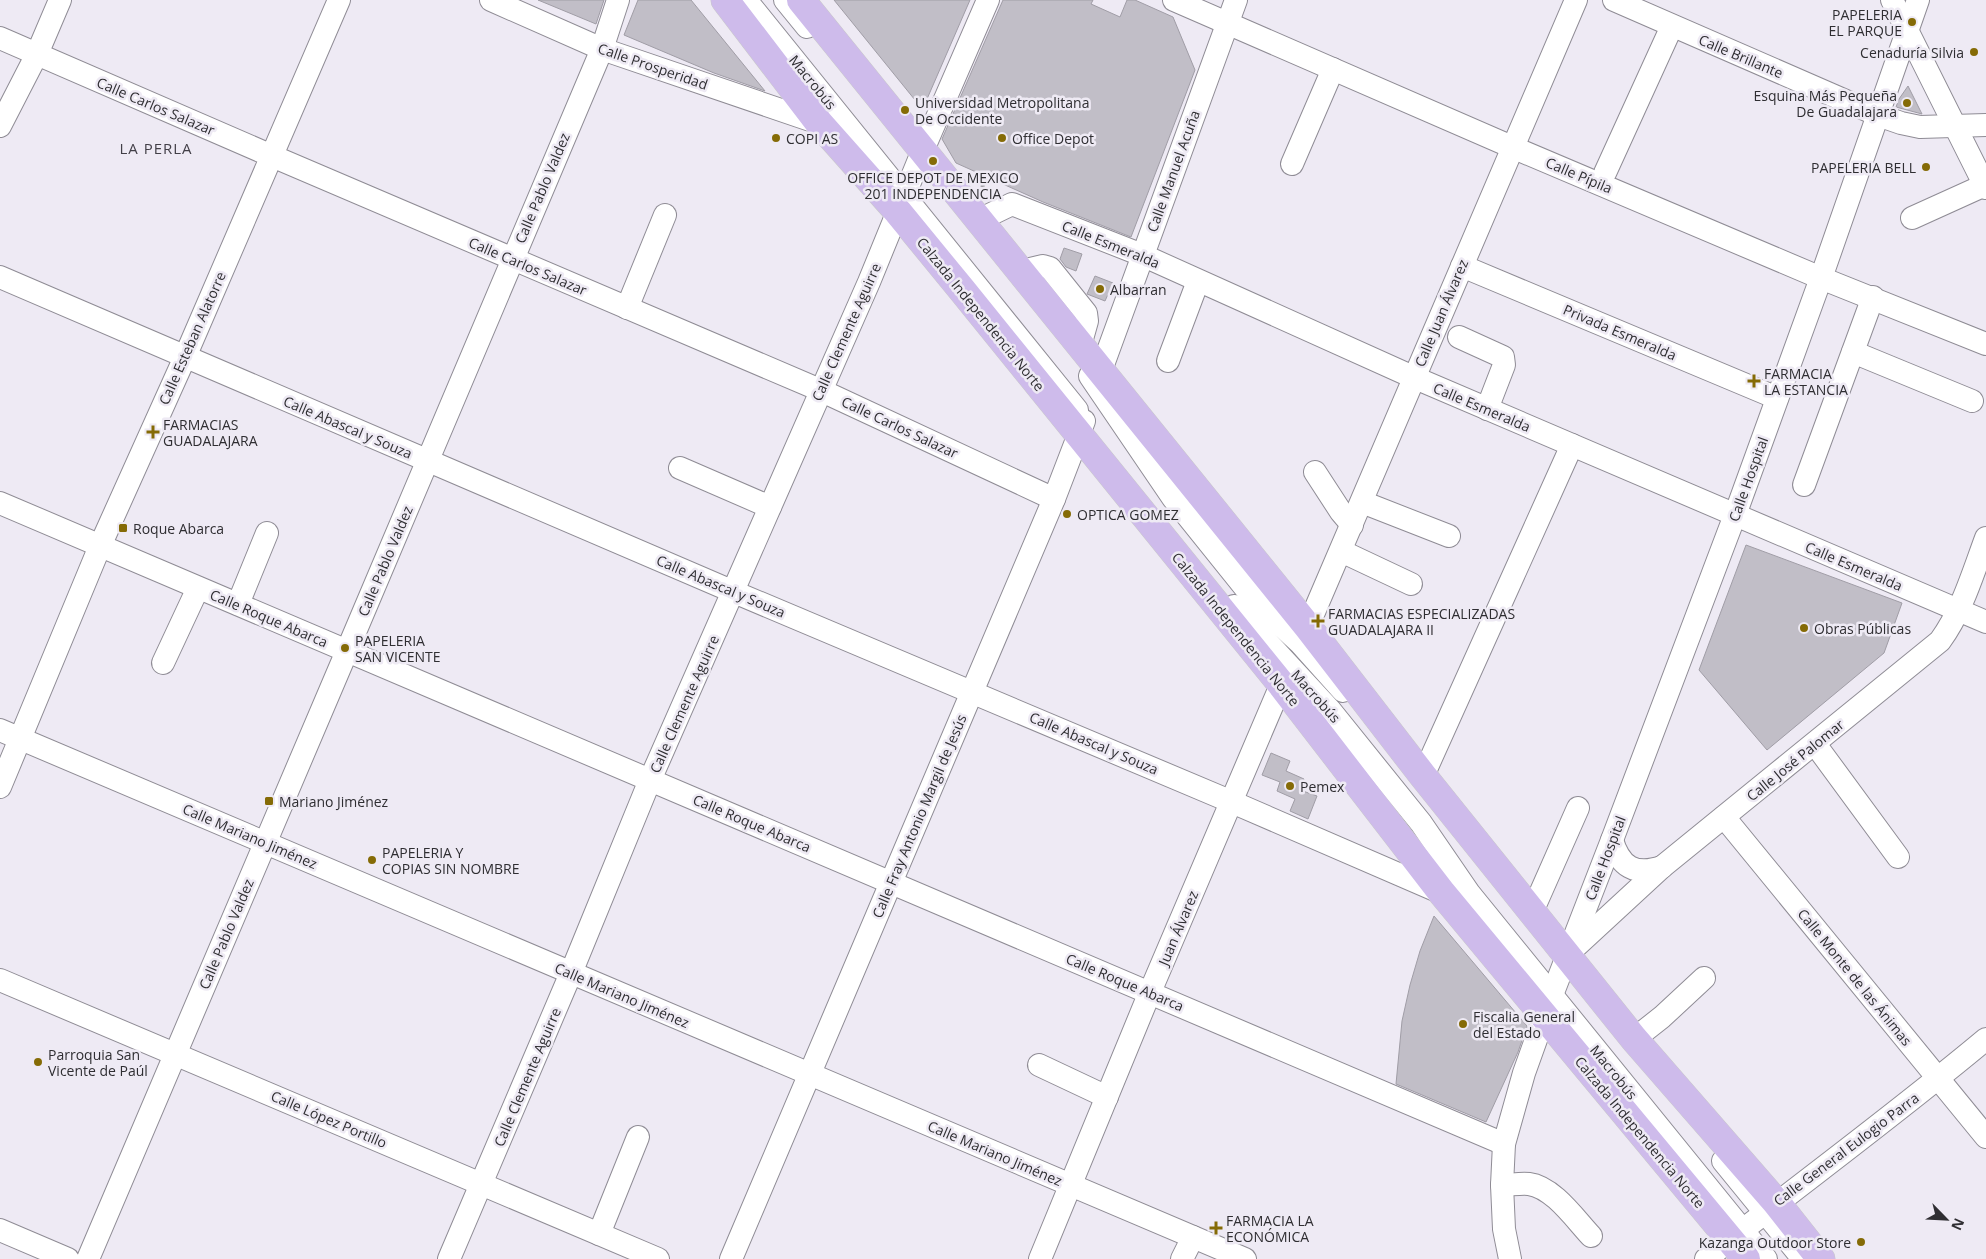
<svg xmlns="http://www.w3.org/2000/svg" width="1986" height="1259" viewBox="0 0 1986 1259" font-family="'Open Sans',sans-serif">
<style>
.building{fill:#c1bec7;stroke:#a09da6}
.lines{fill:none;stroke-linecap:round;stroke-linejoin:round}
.minor-casing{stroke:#8f8c95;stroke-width:24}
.major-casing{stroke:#c9c9ca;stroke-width:29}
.path{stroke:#9e9ca3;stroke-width:3;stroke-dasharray:4 4;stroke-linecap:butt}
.minor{stroke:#fff;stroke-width:22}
.major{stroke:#cebbeb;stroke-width:28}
.poi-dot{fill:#856b06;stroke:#eeeaf4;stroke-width:2}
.labels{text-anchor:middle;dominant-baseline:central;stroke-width:5;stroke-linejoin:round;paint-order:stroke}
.poi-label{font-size:14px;fill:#2f2e32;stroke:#eeeaf4;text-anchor:start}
.street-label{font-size:14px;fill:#2f2e32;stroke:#eeeaf4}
.neighbourhood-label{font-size:15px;letter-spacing:1px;fill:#423f47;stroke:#eeeaf4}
</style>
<rect width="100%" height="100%" fill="#eeeaf4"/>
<g class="building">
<polygon points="538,0 604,0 596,24"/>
<polygon points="638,0 691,0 765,91 714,73 624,35"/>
<polygon points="834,0 970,0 927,99 915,100"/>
<polygon points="1003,0 1093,0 1091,4 1120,17 1127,0 1135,0 1173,17 1195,70 1131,237 1043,202 956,163 942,139"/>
<polygon points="1908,86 1922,114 1896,107 1899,99"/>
<polygon points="1064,248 1082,254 1076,271 1066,267 1060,259"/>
<polygon points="1095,276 1113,283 1105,301 1087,294"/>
<polygon points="1746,545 1902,603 1884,653 1767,750 1699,670"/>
<polygon points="1271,753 1290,761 1286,771 1304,779 1300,790 1317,796 1308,819 1290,811 1295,799 1277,791 1280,782 1262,775"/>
<polygon points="1434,916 1527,1026 1518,1052 1486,1122 1396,1084 1402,1021 1410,985 1420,951"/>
</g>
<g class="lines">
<g class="minor-casing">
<g id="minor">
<polyline points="491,0 602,49 819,123"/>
<polyline points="746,0 1077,410"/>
<polyline points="785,0 807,27"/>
<polyline points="1174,0 1512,147 1821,278 1986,344"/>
<polyline points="1614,0 1878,115 1901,123 1920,127 1986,125"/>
<polyline points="1892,0 1986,188"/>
<polyline points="0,38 272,156 820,390 1054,499"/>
<polyline points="0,126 37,54 60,0"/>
<polyline points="1292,164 1333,69"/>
<polyline points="1605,173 1672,26"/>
<polyline points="1912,218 1985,185"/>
<polyline points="979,220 1012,204 1142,255 1413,377 1986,622"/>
<polyline points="1462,266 1777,398"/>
<polyline points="1022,271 1043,266 1050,268 1086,313 1087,321 1080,346"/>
<polyline points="0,277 734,592 1232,802 1442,893"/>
<polyline points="627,308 665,215"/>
<polyline points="1459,337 1503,357 1504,365 1487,409"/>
<polyline points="1853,352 1972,401"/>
<polyline points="1168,361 1198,281"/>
<polyline points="1090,376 1173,498 1259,605 1300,643 1343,691"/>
<polyline points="1096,384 1236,0"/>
<polyline points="680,468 770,507"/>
<polyline points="1315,472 1341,512 1352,525"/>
<polyline points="1804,485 1873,297"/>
<polyline points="1362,502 1449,536"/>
<polyline points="0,503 1504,1144"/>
<polyline points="1341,551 1411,584"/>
<polyline points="238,604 267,533"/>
<polyline points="1234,606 1330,710 1421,823 1469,893 1766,1259"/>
<polyline points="1302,640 1576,0"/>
<polyline points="163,663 198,588"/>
<polyline points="0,730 1245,1259"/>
<polyline points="1815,744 1898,857"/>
<polyline points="1423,776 1572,445"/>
<polyline points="0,787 100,546 185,357 339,0"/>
<polyline points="1724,817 1986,1137"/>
<path d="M1612 840C1620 867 1635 876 1662 867"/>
<polyline points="1532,912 1578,808"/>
<path d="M1572 950 1662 867 1940 641C1962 611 1973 573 1986 538"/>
<polyline points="0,980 658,1259"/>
<polyline points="1634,1039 1662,1017 1704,978"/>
<polyline points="1039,1065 1107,1097"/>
<polyline points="1723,1161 1803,1259"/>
<path d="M1502 1185C1510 1185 1521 1183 1529 1184 1553 1187 1575 1219 1591 1236"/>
<polyline points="0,1230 68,1259"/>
<polyline points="599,1234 638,1137"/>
<polyline points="88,1259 347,651 602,49 618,0"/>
<polyline points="449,1259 571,973 650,780 869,282 923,150 988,0"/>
<polyline points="731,1259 1054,499 1084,421"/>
<polyline points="1040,1259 1150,992 1287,671"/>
<polyline points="1182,1259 1193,1237"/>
<polyline points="1510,1259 1504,1229 1502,1185 1504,1144 1524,1073 1552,995 1612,840 1735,515 1821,278 1918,0"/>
<path d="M1706 1259C1799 1185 1895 1115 1986 1039"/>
</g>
</g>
<g class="major-casing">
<g id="major">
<polyline points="725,0 819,123 898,212 962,290 1281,684 1442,893 1746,1259"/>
<polyline points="801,0 1308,627 1423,776 1634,1039 1776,1202 1821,1259"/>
</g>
</g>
<polyline class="path" points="981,185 993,192"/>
<use href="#minor" class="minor"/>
<use href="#major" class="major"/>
</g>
<g class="poi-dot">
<circle cx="1912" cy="22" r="5"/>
<circle cx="1974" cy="52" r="5"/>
<circle cx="1907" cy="103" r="5"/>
<circle cx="905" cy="110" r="5"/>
<circle cx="776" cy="138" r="5"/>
<circle cx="1002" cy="138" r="5"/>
<circle cx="933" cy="161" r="5"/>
<circle cx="1926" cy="167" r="5"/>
<circle cx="1100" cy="289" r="5"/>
<path d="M1751.5 373.5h5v5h5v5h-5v5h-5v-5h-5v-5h5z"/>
<path d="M150.5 424.5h5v5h5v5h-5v5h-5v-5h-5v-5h5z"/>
<circle cx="1067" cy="514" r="5"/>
<rect x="118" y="523" width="10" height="10" rx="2.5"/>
<path d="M1315.5 613.5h5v5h5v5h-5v5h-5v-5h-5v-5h5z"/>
<circle cx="1804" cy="628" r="5"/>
<circle cx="345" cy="648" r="5"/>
<circle cx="1290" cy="786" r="5"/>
<rect x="264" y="796" width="10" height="10" rx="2.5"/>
<circle cx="372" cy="860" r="5"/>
<circle cx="1463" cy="1024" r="5"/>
<circle cx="38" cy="1062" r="5"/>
<path d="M1213.5 1220.5h5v5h5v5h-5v5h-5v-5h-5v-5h5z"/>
<circle cx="1861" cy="1242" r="5"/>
</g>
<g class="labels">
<g class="poi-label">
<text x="1902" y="14" text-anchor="end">PAPELERIA<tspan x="1902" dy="16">EL PARQUE</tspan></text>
<text x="1964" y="52" text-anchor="end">Cenaduría Silvia</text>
<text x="1897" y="95" text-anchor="end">Esquina Más Pequeña<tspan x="1897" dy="16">De Guadalajara</tspan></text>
<text x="915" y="102">Universidad Metropolitana<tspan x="915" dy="16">De Occidente</tspan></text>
<text x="786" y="138">COPI AS</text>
<text x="1012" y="138">Office Depot</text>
<text x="1916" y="167" text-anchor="end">PAPELERIA BELL</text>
<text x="933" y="177" text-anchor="middle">OFFICE DEPOT DE MEXICO<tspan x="933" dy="16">201 INDEPENDENCIA</tspan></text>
<text x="1110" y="289">Albarran</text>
<text x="1764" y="373">FARMACIA<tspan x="1764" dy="16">LA ESTANCIA</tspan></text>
<text x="163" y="424">FARMACIAS<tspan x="163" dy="16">GUADALAJARA</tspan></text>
<text x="1077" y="514">OPTICA GOMEZ</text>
<text x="133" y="528">Roque Abarca</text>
<text x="1328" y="613">FARMACIAS ESPECIALIZADAS<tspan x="1328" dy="16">GUADALAJARA II</tspan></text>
<text x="1814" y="628">Obras Públicas</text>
<text x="355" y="640">PAPELERIA<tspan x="355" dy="16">SAN VICENTE</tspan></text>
<text x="1300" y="786">Pemex</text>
<text x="279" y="801">Mariano Jiménez</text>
<text x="382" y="852">PAPELERIA Y<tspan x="382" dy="16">COPIAS SIN NOMBRE</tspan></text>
<text x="1473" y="1016">Fiscalia General<tspan x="1473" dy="16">del Estado</tspan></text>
<text x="48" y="1054">Parroquia San<tspan x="48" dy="16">Vicente de Paúl</tspan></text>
<text x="1226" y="1220">FARMACIA LA<tspan x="1226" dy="16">ECONÓMICA</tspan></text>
<text x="1851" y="1242" text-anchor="end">Kazanga Outdoor Store</text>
</g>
<g class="street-label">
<text transform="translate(1741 56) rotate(23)">Calle Brillante</text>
<text transform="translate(653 66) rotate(19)">Calle Prosperidad</text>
<text transform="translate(813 82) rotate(51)">Macrobús</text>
<text transform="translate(156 106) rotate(23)">Calle Carlos Salazar</text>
<text transform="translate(1173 171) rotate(-70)">Calle Manuel Acuña</text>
<text transform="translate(1579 175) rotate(23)">Calle Pípila</text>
<text transform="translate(542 188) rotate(-67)">Calle Pablo Valdez</text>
<text transform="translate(1111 244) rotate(22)">Calle Esmeralda</text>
<text transform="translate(528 266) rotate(23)">Calle Carlos Salazar</text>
<text transform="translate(1441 313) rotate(-67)">Calle Juan Álvarez</text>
<text transform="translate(981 314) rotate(51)">Calzada Independencia Norte</text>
<text transform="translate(846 332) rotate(-66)">Calle Clemente Aguirre</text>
<text transform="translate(1620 332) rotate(23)">Privada Esmeralda</text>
<text transform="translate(192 338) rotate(-66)">Calle Esteban Alatorre</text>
<text transform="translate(1482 407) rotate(23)">Calle Esmeralda</text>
<text transform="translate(348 427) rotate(23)">Calle Abascal y Souza</text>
<text transform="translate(900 427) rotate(25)">Calle Carlos Salazar</text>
<text transform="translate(1748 479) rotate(-70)">Calle Hospital</text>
<text transform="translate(385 561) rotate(-67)">Calle Pablo Valdez</text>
<text transform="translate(1854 566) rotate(23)">Calle Esmeralda</text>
<text transform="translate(721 586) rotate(23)">Calle Abascal y Souza</text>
<text transform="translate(269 618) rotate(23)">Calle Roque Abarca</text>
<text transform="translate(1236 629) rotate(51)">Calzada Independencia Norte</text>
<text transform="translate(1316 696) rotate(48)">Macrobús</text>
<text transform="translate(684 704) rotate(-66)">Calle Clemente Aguirre</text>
<text transform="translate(1094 743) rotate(23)">Calle Abascal y Souza</text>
<text transform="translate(1795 760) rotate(-39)">Calle José Palomar</text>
<text transform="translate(919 816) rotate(-67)">Calle Fray Antonio Margil de Jesús</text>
<text transform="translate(752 823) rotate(23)">Calle Roque Abarca</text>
<text transform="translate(250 836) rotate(23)">Calle Mariano Jiménez</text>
<text transform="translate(1605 858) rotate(-69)">Calle Hospital</text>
<text transform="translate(1178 928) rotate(-67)">Juan Álvarez</text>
<text transform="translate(226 934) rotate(-67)">Calle Pablo Valdez</text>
<text transform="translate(1855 977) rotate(51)">Calle Monte de las Ánimas</text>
<text transform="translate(1125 982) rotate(23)">Calle Roque Abarca</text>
<text transform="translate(622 995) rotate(23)">Calle Mariano Jiménez</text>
<text transform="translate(1614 1072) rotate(51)">Macrobús</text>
<text transform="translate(527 1077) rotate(-67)">Calle Clemente Aguirre</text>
<text transform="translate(329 1119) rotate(23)">Calle López Portillo</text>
<text transform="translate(1640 1132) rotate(50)">Calzada Independencia Norte</text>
<text transform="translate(1846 1149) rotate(-37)">Calle General Eulogio Parra</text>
<text transform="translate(995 1153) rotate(23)">Calle Mariano Jiménez</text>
</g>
<g class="neighbourhood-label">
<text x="156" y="148">LA PERLA</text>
</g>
</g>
<g transform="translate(1946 1219) rotate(114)" stroke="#eeeaf4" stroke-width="4" paint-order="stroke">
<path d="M0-4L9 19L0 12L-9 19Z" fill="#2f2e32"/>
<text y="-8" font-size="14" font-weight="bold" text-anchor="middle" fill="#2f2e32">N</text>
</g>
</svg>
